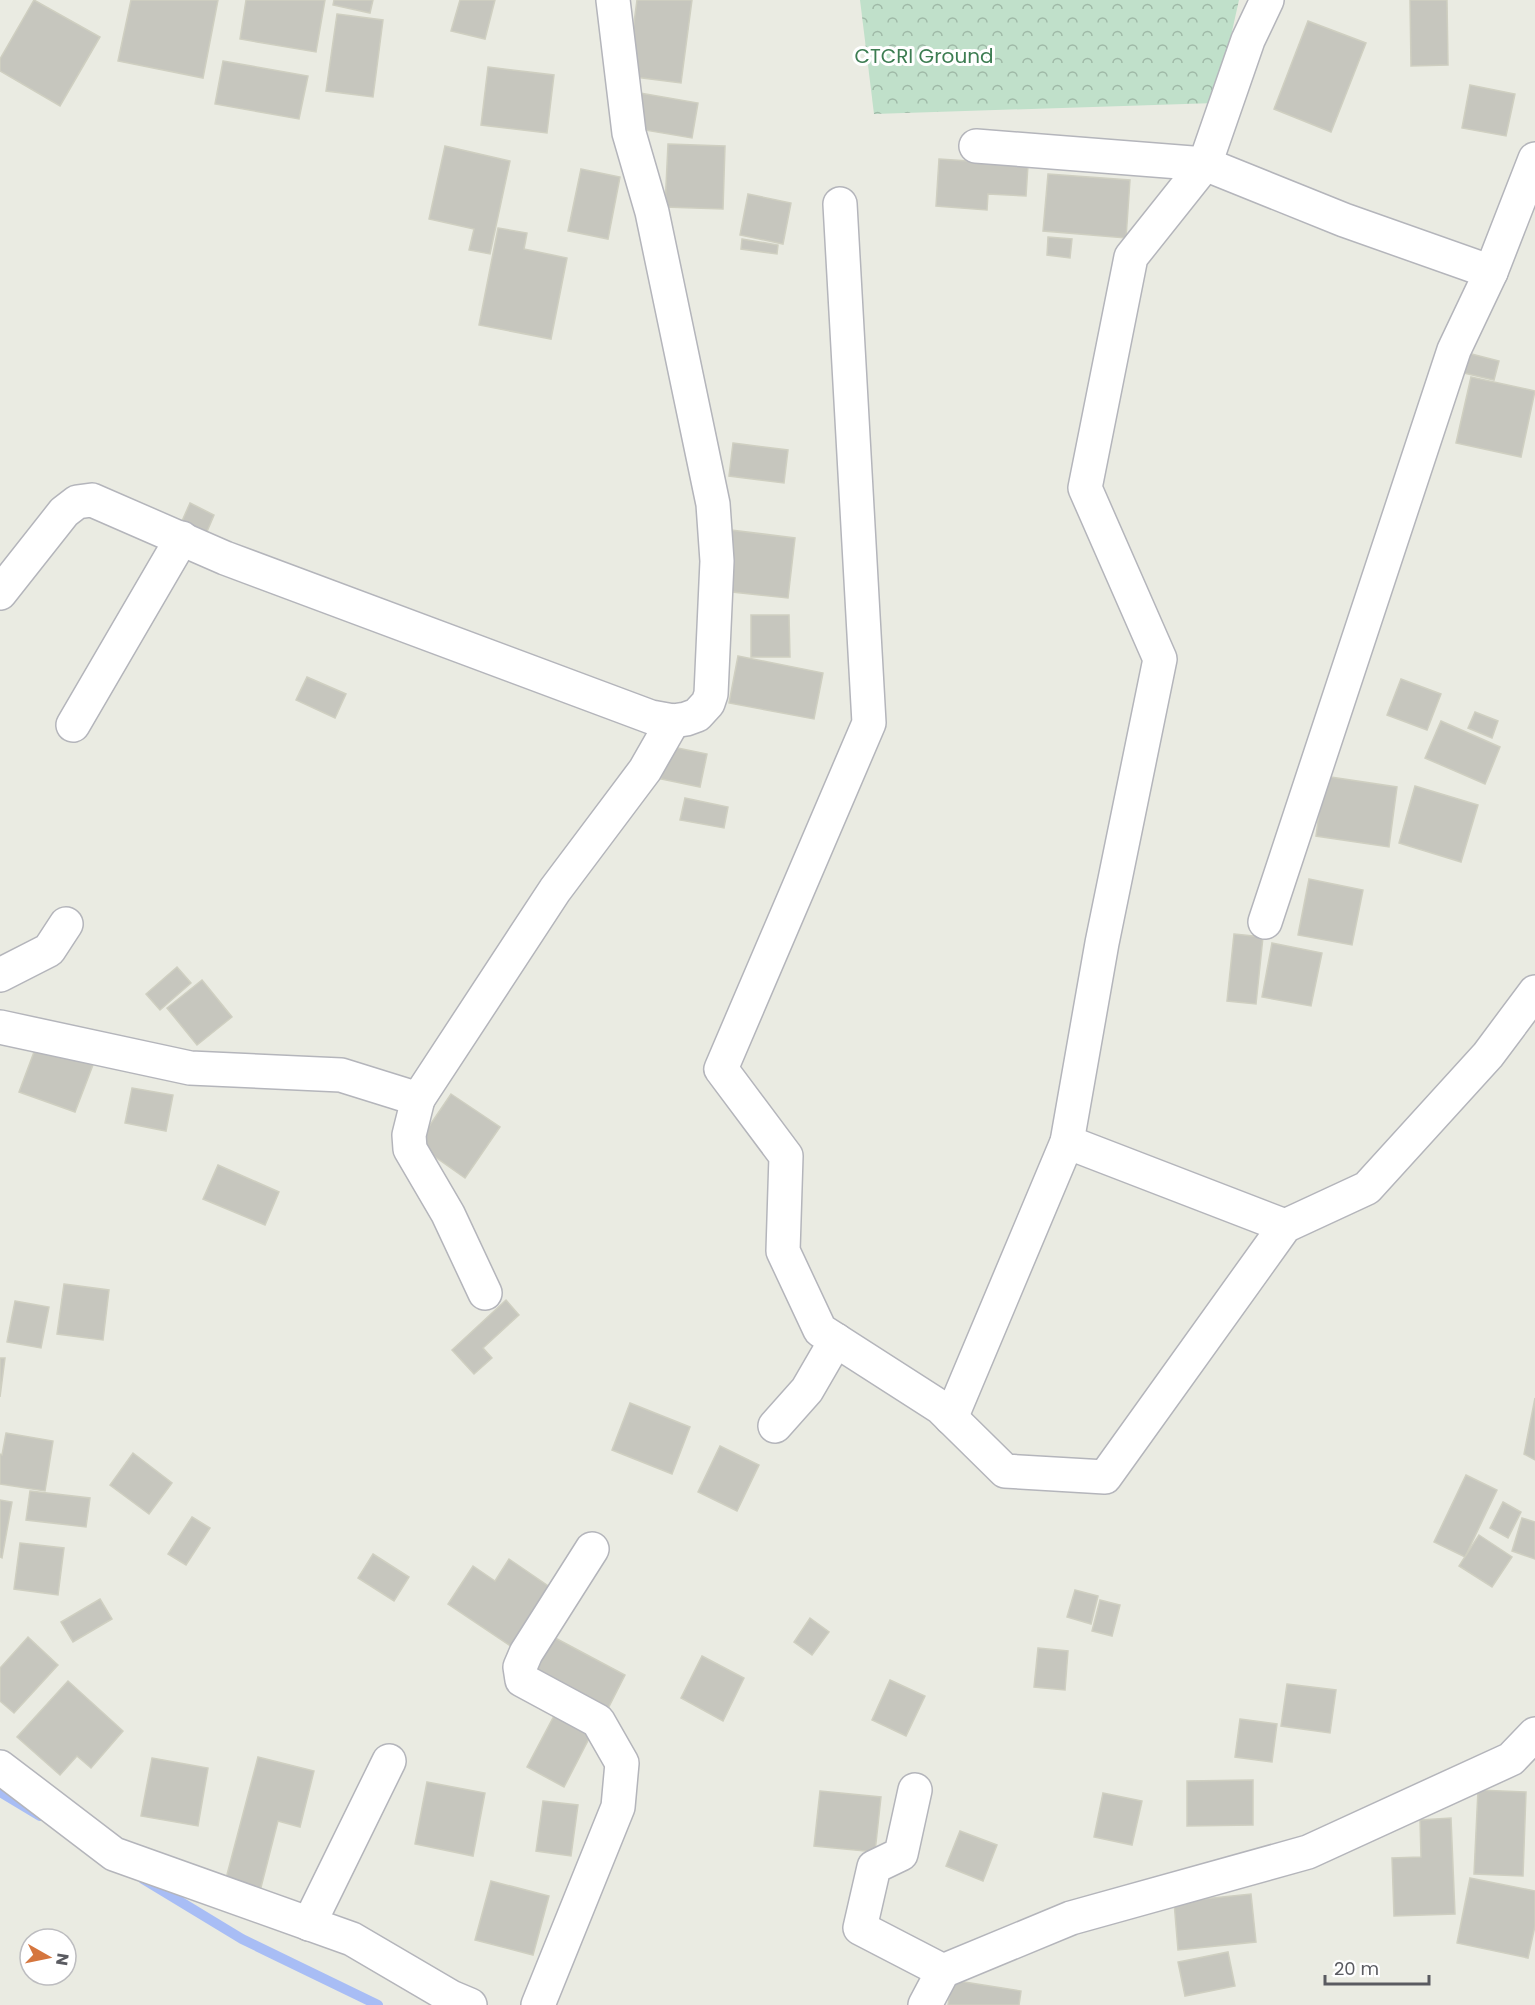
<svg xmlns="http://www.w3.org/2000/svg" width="1535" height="2005" viewBox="0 0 1535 2005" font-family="Poppins,sans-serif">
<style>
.park{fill:url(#park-crowns)}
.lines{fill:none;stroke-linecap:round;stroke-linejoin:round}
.stream{stroke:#a8bdf5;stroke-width:10}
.building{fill:#c6c6be;stroke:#cfcfc1;stroke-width:1.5}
.minor-casing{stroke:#b4b5bb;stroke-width:36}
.minor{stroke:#fff;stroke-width:33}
.labels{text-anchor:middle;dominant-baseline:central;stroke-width:6;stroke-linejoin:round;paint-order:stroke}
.park-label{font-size:20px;fill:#3d7d52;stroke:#fff}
</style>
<defs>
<pattern id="park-crowns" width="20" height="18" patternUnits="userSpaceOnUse" patternTransform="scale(1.5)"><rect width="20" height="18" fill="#c0e0ca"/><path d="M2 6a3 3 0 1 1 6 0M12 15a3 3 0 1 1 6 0" fill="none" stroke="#9fb9a7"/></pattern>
</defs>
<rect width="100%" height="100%" fill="#eaebe2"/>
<polygon class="park" points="860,0 1239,0 1216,103 874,114"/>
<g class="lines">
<g class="stream">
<polyline points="0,1792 40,1816"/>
<polyline points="143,1879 242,1939 378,2005"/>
</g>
</g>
<g class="building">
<polygon points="34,0 100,37 60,106 0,71 0,59"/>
<polygon points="131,0 218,0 203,78 118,61"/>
<polygon points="246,0 325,0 316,52 240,39"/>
<polygon points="334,0 373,0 370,13 333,5"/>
<polygon points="460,0 495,0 485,39 451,31"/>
<polygon points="637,0 692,0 681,83 627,76"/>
<polygon points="1410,0 1447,0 1448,65 1411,66"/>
<polygon points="337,14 383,20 373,97 326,91"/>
<polygon points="1308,21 1366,43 1331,132 1274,109"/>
<polygon points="223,61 308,76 299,119 215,104"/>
<polygon points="488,67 554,75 547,133 481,125"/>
<polygon points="1470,85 1515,94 1506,136 1462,128"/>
<polygon points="640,93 698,103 692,138 633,128"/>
<polygon points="668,144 725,146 723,209 665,207"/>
<polygon points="445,146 510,161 490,254 469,250 474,229 429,219"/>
<polygon points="939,159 1028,165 1026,196 988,194 987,210 936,206"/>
<polygon points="581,169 620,177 608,239 568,231"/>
<polygon points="1048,174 1130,180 1126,238 1043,231"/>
<polygon points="748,194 791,203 783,244 740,235"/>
<polygon points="498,228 527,233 524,249 567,258 551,339 479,325"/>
<polygon points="1048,237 1072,239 1070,258 1047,255"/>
<polygon points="742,239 778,245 777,254 741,249"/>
<polygon points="1460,351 1499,361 1494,380 1455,371"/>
<polygon points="1471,377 1535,391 1521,457 1456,443"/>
<polygon points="733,443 788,450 784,483 729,476"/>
<polygon points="190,503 214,515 203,541 178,530"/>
<polygon points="731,530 795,538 788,598 723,591"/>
<polygon points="751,615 789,615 790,657 751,657"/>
<polygon points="738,656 823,673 814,719 729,703"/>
<polygon points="307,677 346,694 335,718 296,700"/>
<polygon points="1401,679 1441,694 1427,730 1387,715"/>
<polygon points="1475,712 1498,721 1492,738 1468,728"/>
<polygon points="1441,721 1500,747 1485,784 1425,758"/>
<polygon points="668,746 707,754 700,787 661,779"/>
<polygon points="1324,776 1397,787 1389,847 1316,836"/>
<polygon points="1415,786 1478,805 1461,862 1399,843"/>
<polygon points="685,798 728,807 724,828 680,820"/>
<polygon points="1309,879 1363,890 1352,945 1298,935"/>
<polygon points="1234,934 1263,937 1256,1004 1227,1001"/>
<polygon points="1272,943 1322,953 1311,1006 1262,997"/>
<polygon points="177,967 191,983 160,1010 146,994"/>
<polygon points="202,980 232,1017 197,1045 167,1008"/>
<polygon points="40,1036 96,1057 75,1112 19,1092"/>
<polygon points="132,1088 173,1095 166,1131 125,1123"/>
<polygon points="451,1094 500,1127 465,1178 417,1144"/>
<polygon points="218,1165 279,1192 265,1225 203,1199"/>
<polygon points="64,1284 109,1290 103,1340 57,1334"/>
<polygon points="506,1300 519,1315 483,1348 492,1358 474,1374 452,1350"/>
<polygon points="15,1301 49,1307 41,1348 7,1342"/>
<polygon points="0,1358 5,1358 0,1397"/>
<polygon points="1535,1398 1535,1460 1524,1454"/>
<polygon points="630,1403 690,1427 672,1474 612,1450"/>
<polygon points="6,1433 53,1441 45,1491 0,1484 0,1454 2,1455"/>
<polygon points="720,1446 759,1465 737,1511 698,1492"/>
<polygon points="133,1453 172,1483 149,1514 110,1485"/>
<polygon points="1466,1475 1497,1490 1465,1557 1434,1542"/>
<polygon points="30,1491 90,1498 86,1527 26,1520"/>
<polygon points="0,1500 12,1502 2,1558 0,1557"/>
<polygon points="1503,1502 1521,1512 1508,1538 1490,1528"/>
<polygon points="192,1517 210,1528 186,1565 168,1554"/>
<polygon points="1522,1518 1535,1522 1535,1559 1512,1551"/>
<polygon points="1479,1535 1512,1557 1492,1587 1459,1566"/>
<polygon points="20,1543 64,1548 58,1595 14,1589"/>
<polygon points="373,1554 409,1577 394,1601 358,1578"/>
<polygon points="509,1559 557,1592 518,1651 448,1604 473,1566 495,1581"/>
<polygon points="1075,1590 1098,1596 1091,1624 1067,1617"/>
<polygon points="100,1599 112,1619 73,1642 61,1622"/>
<polygon points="1100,1600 1120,1605 1112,1636 1092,1631"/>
<polygon points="810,1618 829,1632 812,1655 794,1642"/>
<polygon points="544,1632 625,1675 597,1730 594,1729 564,1787 527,1767 556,1712 514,1690"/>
<polygon points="28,1637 58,1665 14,1713 0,1701 0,1668"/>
<polygon points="1038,1648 1068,1651 1065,1690 1034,1687"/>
<polygon points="702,1656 744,1678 723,1721 681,1698"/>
<polygon points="890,1680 925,1696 906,1736 872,1720"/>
<polygon points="68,1681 123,1731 91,1768 77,1756 60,1775 17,1737"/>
<polygon points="1287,1684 1336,1690 1330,1733 1281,1726"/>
<polygon points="1240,1719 1277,1724 1272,1762 1235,1757"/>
<polygon points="258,1757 314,1771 300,1827 278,1821 259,1895 224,1886"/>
<polygon points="152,1758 208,1768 198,1826 141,1816"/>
<polygon points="1253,1780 1253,1825 1187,1826 1187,1781"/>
<polygon points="427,1782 485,1793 473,1856 415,1844"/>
<polygon points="1478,1790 1526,1792 1523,1876 1474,1874"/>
<polygon points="820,1791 881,1797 875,1852 814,1846"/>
<polygon points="1103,1793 1142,1801 1132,1845 1094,1837"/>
<polygon points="543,1801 578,1805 571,1856 536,1851"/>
<polygon points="1451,1818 1455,1914 1394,1916 1392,1858 1421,1857 1420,1820"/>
<polygon points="960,1831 997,1845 983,1881 946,1866"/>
<polygon points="1470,1878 1535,1891 1535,1926 1528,1958 1457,1943"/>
<polygon points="491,1881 549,1896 533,1955 475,1940"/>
<polygon points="1251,1894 1256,1942 1178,1950 1174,1902"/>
<polygon points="1228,1952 1235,1986 1185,1996 1178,1962"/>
<polygon points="952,1980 1021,1991 1019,2005 948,2005"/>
</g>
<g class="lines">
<g class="minor-casing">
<g id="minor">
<polyline points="976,146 1205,164 1344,220 1491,272"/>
<polyline points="840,204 869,723 721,1069 786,1156 783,1251 820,1330 940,1407 1005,1471 1105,1477 1285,1226 1367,1188 1488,1055 1535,992"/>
<polyline points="0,593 64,512 77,502 92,500 225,558 651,717 673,721 686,719 697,715 708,703 711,694 717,561 713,504 652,212 629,133 613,0"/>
<polyline points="73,725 182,538"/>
<polyline points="1265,922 1454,350 1491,272 1535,159"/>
<polyline points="0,975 49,950 66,924"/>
<polyline points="0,1027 190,1068 341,1075 418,1099 555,890 645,770 673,721"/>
<polyline points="418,1099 409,1135 410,1149 448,1214 485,1293"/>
<polyline points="1067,1142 1285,1226"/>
<polyline points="951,1418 1067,1142 1102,943 1160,659 1085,488 1131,257 1205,164 1248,40 1267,0"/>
<polyline points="775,1426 807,1390 836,1340"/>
<polyline points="0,1767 114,1854 352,1939 451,1997 470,2005"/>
<polyline points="915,1790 901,1854 874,1867 860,1928 943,1971"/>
<polyline points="309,1924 389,1761"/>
<polyline points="538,2005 618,1807 622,1763 598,1721 522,1680 520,1667 526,1653 592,1549"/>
<polyline points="925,2005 943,1971 1071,1918 1308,1852 1511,1759 1535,1734"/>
</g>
</g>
<use href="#minor" class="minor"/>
</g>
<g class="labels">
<g class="park-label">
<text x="924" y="56">CTCRI Ground</text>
</g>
</g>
<g transform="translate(48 1957) rotate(99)"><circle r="28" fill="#ffffff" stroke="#bdbdc0" stroke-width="1.5"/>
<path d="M0-4.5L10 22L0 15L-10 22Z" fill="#d5763e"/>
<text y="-9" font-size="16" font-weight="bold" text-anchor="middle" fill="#5a5b61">N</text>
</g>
<path d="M1325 1975v9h104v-9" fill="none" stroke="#5a5b61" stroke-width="3"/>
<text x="1334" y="1975" font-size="18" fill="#5a5b61" stroke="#ffffff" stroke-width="4.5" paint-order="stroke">20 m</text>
</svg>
